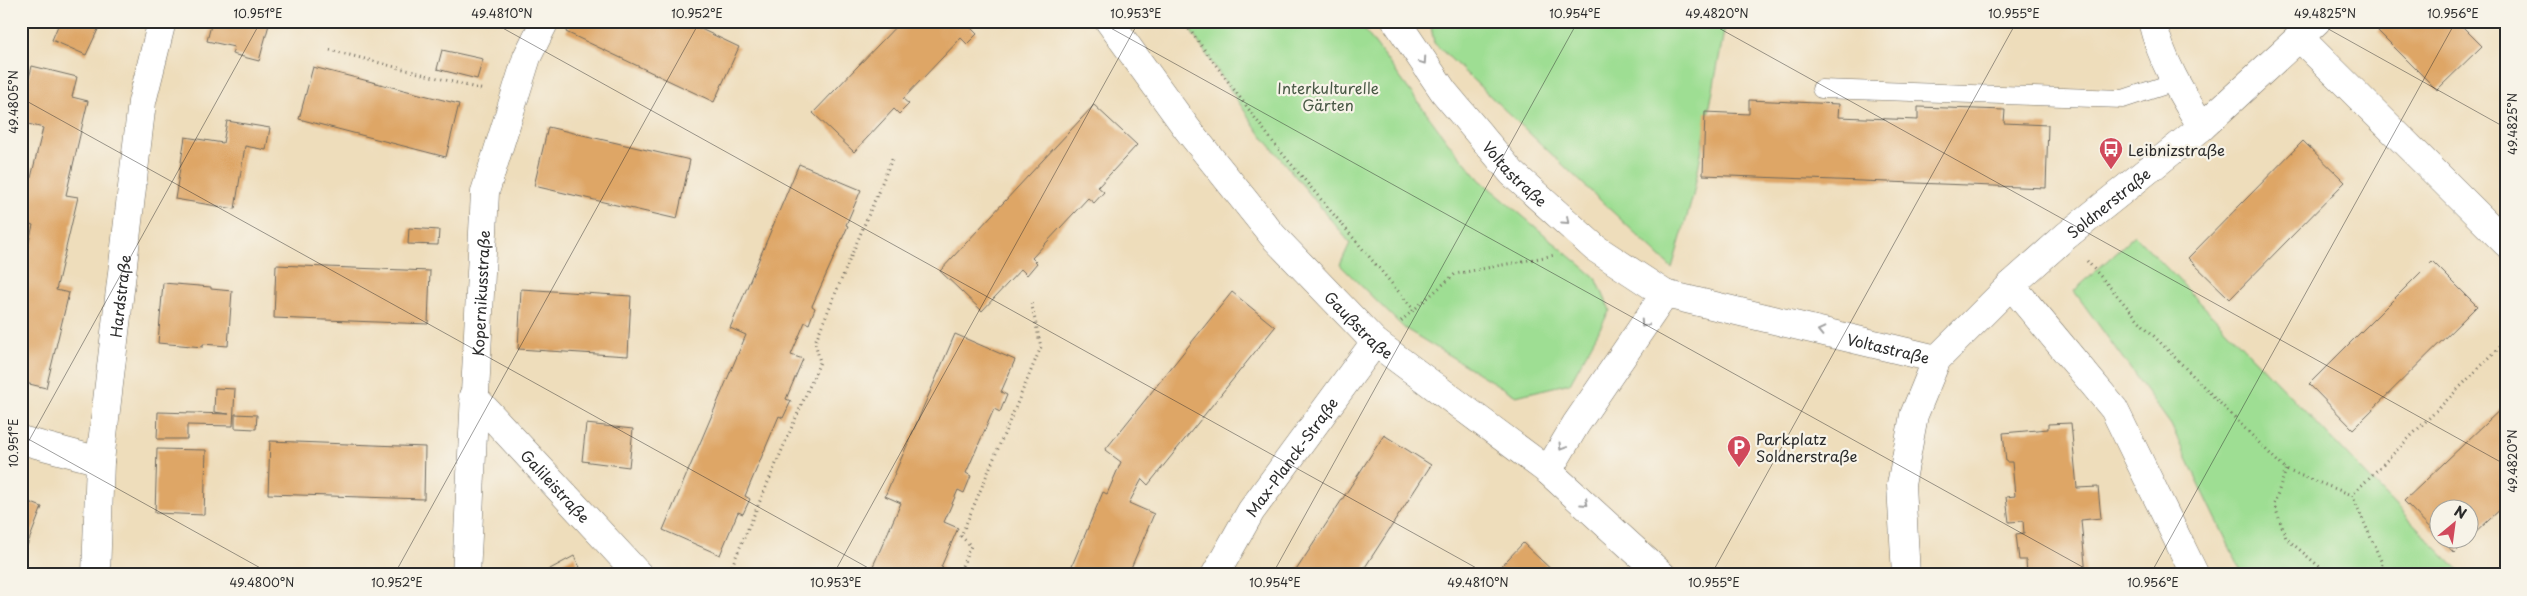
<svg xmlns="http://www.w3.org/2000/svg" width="2527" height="596" viewBox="0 0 2527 596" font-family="'Playpen Sans',sans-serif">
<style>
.green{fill:#9ede93;stroke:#64845f}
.building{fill:#dea666}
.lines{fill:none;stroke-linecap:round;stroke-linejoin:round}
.lane-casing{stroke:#6f695d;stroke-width:19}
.street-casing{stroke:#6f695d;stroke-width:29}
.secondary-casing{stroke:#6f695d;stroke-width:29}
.path{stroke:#6f695d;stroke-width:3;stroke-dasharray:1 4;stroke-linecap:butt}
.lane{stroke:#fff;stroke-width:18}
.street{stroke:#fff;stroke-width:28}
.secondary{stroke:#fff;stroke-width:28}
.oneway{stroke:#a0a0a0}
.ticks{fill:none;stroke:#2b2b2b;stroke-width:1;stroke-opacity:0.45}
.labels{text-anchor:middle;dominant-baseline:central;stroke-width:4.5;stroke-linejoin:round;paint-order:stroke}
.park-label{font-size:15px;fill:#485845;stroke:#f7f3e8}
.poi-label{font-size:15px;fill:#2b2b2b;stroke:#f7f3e8;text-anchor:start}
.street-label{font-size:15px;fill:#2b2b2b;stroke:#f7f3e8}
.neatline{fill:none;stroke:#2b2b2b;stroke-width:2}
.ticks-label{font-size:12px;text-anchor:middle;fill:#2b2b2b}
</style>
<rect width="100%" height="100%" fill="#f7f3e8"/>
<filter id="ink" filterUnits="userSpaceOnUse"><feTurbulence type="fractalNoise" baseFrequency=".02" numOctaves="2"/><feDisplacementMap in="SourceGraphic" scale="10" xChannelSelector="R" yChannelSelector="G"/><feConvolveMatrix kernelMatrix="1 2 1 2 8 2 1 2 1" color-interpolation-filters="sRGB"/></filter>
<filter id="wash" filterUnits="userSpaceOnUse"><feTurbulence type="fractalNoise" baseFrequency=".0096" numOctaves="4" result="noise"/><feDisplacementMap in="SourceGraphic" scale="20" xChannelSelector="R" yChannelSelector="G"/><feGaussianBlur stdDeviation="1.12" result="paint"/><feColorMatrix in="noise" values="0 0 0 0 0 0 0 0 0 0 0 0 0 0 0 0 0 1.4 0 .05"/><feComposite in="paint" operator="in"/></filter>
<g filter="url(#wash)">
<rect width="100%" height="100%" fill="#edb"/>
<g class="green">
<polygon points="1184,21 1358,21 1447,141 1480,180 1596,278 1610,310 1570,383 1516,396 1404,328 1340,265 1350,243 1258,131"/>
<polygon points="1430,21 1726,21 1693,196 1672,268 1434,43"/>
<polygon points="2135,235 2463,575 2243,575 2171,425 2074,291"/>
</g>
<g id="blocks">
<g class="building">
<polygon points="60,21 102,21 86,55 52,40"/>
<polygon points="212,21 270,21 259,61 232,54 234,47 207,41"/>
<polygon points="571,21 684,21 739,47 714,102 566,32"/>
<polygon points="901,21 977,21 971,28 977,34 967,44 961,38 903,99 909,104 899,114 894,109 854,152 813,113"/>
<polygon points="2389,21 2457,21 2482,46 2437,90 2378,31"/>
<polygon points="442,50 483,59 477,79 437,69"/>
<polygon points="32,66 77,77 72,97 88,101 66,195 78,197 56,290 69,293 46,388 21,382 21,336 26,318 21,317 21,274 33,225 21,222 21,184 29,186 43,128 21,122 21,85 27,86"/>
<polygon points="313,67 459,104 446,157 299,119"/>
<polygon points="1749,100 1839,104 1838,117 1918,120 1918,107 2005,110 2004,123 2048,125 2046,188 1703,175 1705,112 1749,114"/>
<polygon points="1094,105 1137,145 1098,187 1104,192 1094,203 1088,198 1032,258 1037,263 1027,275 1021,269 982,311 940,271"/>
<polygon points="227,121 270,128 266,150 245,146 235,209 175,199 185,137 223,143"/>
<polygon points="548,127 690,160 677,219 534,186"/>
<polygon points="2303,141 2345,182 2230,299 2188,258"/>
<polygon points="799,164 861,190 846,225 848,226 812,306 815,308 809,324 805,322 791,355 803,359 786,399 791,401 783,418 779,416 745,496 750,499 743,514 738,512 720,555 663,530 746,335 730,328"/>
<polygon points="409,228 439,230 438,245 408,244"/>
<polygon points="2432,261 2477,306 2353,429 2309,384"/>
<polygon points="276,265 430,271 428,324 274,318"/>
<polygon points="163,283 211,287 211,289 232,291 228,346 203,344 203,347 158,343"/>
<polygon points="521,289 631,296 628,356 518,349"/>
<polygon points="1232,292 1275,327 1148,485 1142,479 1129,503 1154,514 1128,575 1068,575 1103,492 1107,494 1121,462 1105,450"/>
<polygon points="955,334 1015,360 1001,392 1007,395 1000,412 994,409 966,473 971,476 964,493 958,490 944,522 958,528 941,567 946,569 943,575 869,575 901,503 885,496"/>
<polygon points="215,388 235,389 233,426 187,425 187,439 157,439 158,412 229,414 214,412"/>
<polygon points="2506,404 2506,504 2454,553 2440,538 2470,538 2470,508 2440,508 2440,538 2404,501"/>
<polygon points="235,414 257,415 256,429 235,428"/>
<polygon points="2071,423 2077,488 2098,487 2101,518 2081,520 2086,575 2027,575 2026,560 2019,560 2016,534 2024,533 2023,521 2009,522 2006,497 2015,496 2012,462 2006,462 2003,433 2048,429 2048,424"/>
<polygon points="586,424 633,429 629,467 582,461"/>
<polygon points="1384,435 1431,465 1360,575 1293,575"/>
<polygon points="270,441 425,447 424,499 268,494"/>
<polygon points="157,449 206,450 204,515 155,513"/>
<polygon points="21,499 42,507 21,561"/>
<polygon points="1523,543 1557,575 1493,575"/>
<polygon points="574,556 584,575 539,575"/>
</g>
</g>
</g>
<g filter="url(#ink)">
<use href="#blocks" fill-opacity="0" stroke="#6f695d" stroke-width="1"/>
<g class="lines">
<g class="lane-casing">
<polyline id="lane" points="1821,89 2123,99 2175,82"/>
</g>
<g class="street-casing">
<g id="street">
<path id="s1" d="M1109 21 1188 130 1273 236 1375 342 1548 471 1662 575"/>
<path id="s2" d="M1396 21 1444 92 1512 173 1595 248 1665 294"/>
<path d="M2152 21C2161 60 2181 93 2202 127"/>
<polyline points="2300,38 2506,243"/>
<polyline points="2011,285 2114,409 2195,575"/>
<path id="s3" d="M473 396 639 575"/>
<polyline points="21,440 100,461"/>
<path id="s4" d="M1548 471 1576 424 1665 294 1937 359"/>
<path id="s5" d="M96 575 100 461 142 102 162 21"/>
<path id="s6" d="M466 575 485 192 527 57 545 21"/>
<path id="s7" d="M1215 575 1251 511 1375 342"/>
</g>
</g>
<g class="secondary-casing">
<g id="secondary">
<path id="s8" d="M1906 575 1901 485 1914 415 1937 359 2011 285 2066 236 2202 127 2317 21"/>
</g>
</g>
<g class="path">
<polyline points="1183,21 1276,146 1414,310"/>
<polyline points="330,50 484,90"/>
<polyline points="2087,261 2143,325 2286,470 2352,495"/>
<polyline points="1401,321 1455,274 1555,255"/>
<polyline points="2286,470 2274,504 2286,538 2329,575"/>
<polyline points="129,570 332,575"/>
<polyline points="728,575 820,362 815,342 892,159"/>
<polyline points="958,575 971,546 961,536 1041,347 1031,302"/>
<polyline points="2381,575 2382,563 2352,495 2506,341"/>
</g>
<use href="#lane" class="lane"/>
<use href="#street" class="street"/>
<use href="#secondary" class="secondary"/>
</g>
<defs><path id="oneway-chevron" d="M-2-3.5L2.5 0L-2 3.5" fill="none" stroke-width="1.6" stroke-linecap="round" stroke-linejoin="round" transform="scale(1.25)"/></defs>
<g class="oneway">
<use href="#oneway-chevron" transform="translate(1423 61) rotate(56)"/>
<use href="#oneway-chevron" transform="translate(1566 221) rotate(42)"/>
<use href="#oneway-chevron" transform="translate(1644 324) rotate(124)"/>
<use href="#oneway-chevron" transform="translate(1821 331) rotate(-167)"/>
<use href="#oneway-chevron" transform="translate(1562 447) rotate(121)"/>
<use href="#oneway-chevron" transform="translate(1585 503) rotate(42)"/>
</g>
</g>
<path class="ticks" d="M490 21 1489 575M1098 21 2097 575M1706 21 2506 465M2314 21 2506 128M21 98 881 575M21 435 273 575M21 455 261 21M394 575 700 21M833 575 1139 21M1272 575 1578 21M1711 575 2017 21M2150 575 2456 21"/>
<defs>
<g id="bus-pin" transform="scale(1.25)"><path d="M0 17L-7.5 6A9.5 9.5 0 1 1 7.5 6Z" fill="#d1495b" stroke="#f7f3e8"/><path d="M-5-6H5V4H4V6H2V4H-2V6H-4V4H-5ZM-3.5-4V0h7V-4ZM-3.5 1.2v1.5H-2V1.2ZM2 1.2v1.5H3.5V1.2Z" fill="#fff"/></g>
<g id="parking-pin" transform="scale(1.25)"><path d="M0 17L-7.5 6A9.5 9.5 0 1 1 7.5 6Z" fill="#d1495b" stroke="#f7f3e8"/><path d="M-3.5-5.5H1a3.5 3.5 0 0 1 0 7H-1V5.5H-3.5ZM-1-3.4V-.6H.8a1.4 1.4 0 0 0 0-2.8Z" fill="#fff"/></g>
</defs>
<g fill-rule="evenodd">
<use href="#bus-pin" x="2111" y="149"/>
<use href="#parking-pin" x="1739" y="447"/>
</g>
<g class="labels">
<g class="park-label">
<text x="1328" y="87">Interkulturelle<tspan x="1328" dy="17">Gärten</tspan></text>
</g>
<g class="poi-label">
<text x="2128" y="149">Leibnizstraße</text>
<text x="1756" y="438">Parkplatz<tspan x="1756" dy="17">Soldnerstraße</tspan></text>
</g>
<g class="street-label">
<text stroke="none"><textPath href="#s2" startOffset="194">Voltastraße</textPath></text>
<text stroke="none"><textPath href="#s8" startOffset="454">Soldnerstraße</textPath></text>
<text stroke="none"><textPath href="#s6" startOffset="282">Kopernikusstraße</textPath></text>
<text stroke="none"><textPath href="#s5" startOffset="280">Hardstraße</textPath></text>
<text stroke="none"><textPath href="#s1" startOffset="394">Gaußstraße</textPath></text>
<text stroke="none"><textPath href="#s4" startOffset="442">Voltastraße</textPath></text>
<text stroke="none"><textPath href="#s7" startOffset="141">Max-Planck-Straße</textPath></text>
<text stroke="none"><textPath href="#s3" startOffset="122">Galileistraße</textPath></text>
</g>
</g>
<rect width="2527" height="596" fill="none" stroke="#f7f3e8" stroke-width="55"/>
<g transform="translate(2454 524) rotate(29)"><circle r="24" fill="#f7f3e8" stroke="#a5a39c"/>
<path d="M0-4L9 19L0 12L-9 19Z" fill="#d1495b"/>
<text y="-8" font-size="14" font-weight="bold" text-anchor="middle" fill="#2b2b2b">N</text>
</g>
<rect x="28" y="28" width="2472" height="540" class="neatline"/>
<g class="ticks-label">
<text x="258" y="18">10.951°E</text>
<text x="502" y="18">49.4810°N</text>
<text x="697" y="18">10.952°E</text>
<text x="1136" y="18">10.953°E</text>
<text x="1575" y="18">10.954°E</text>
<text x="1717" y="18">49.4820°N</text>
<text x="2014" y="18">10.955°E</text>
<text x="2325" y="18">49.4825°N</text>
<text x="2453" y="18">10.956°E</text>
<text transform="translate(14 102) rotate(-90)" y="4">49.4805°N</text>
<text transform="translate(2513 124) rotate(-90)" y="4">49.4825°N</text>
<text transform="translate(14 443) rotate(-90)" y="4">10.951°E</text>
<text transform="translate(2513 461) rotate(-90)" y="4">49.4820°N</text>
<text x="262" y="587">49.4800°N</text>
<text x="397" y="587">10.952°E</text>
<text x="836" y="587">10.953°E</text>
<text x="1275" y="587">10.954°E</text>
<text x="1478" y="587">49.4810°N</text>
<text x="1714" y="587">10.955°E</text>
<text x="2153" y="587">10.956°E</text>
</g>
</svg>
